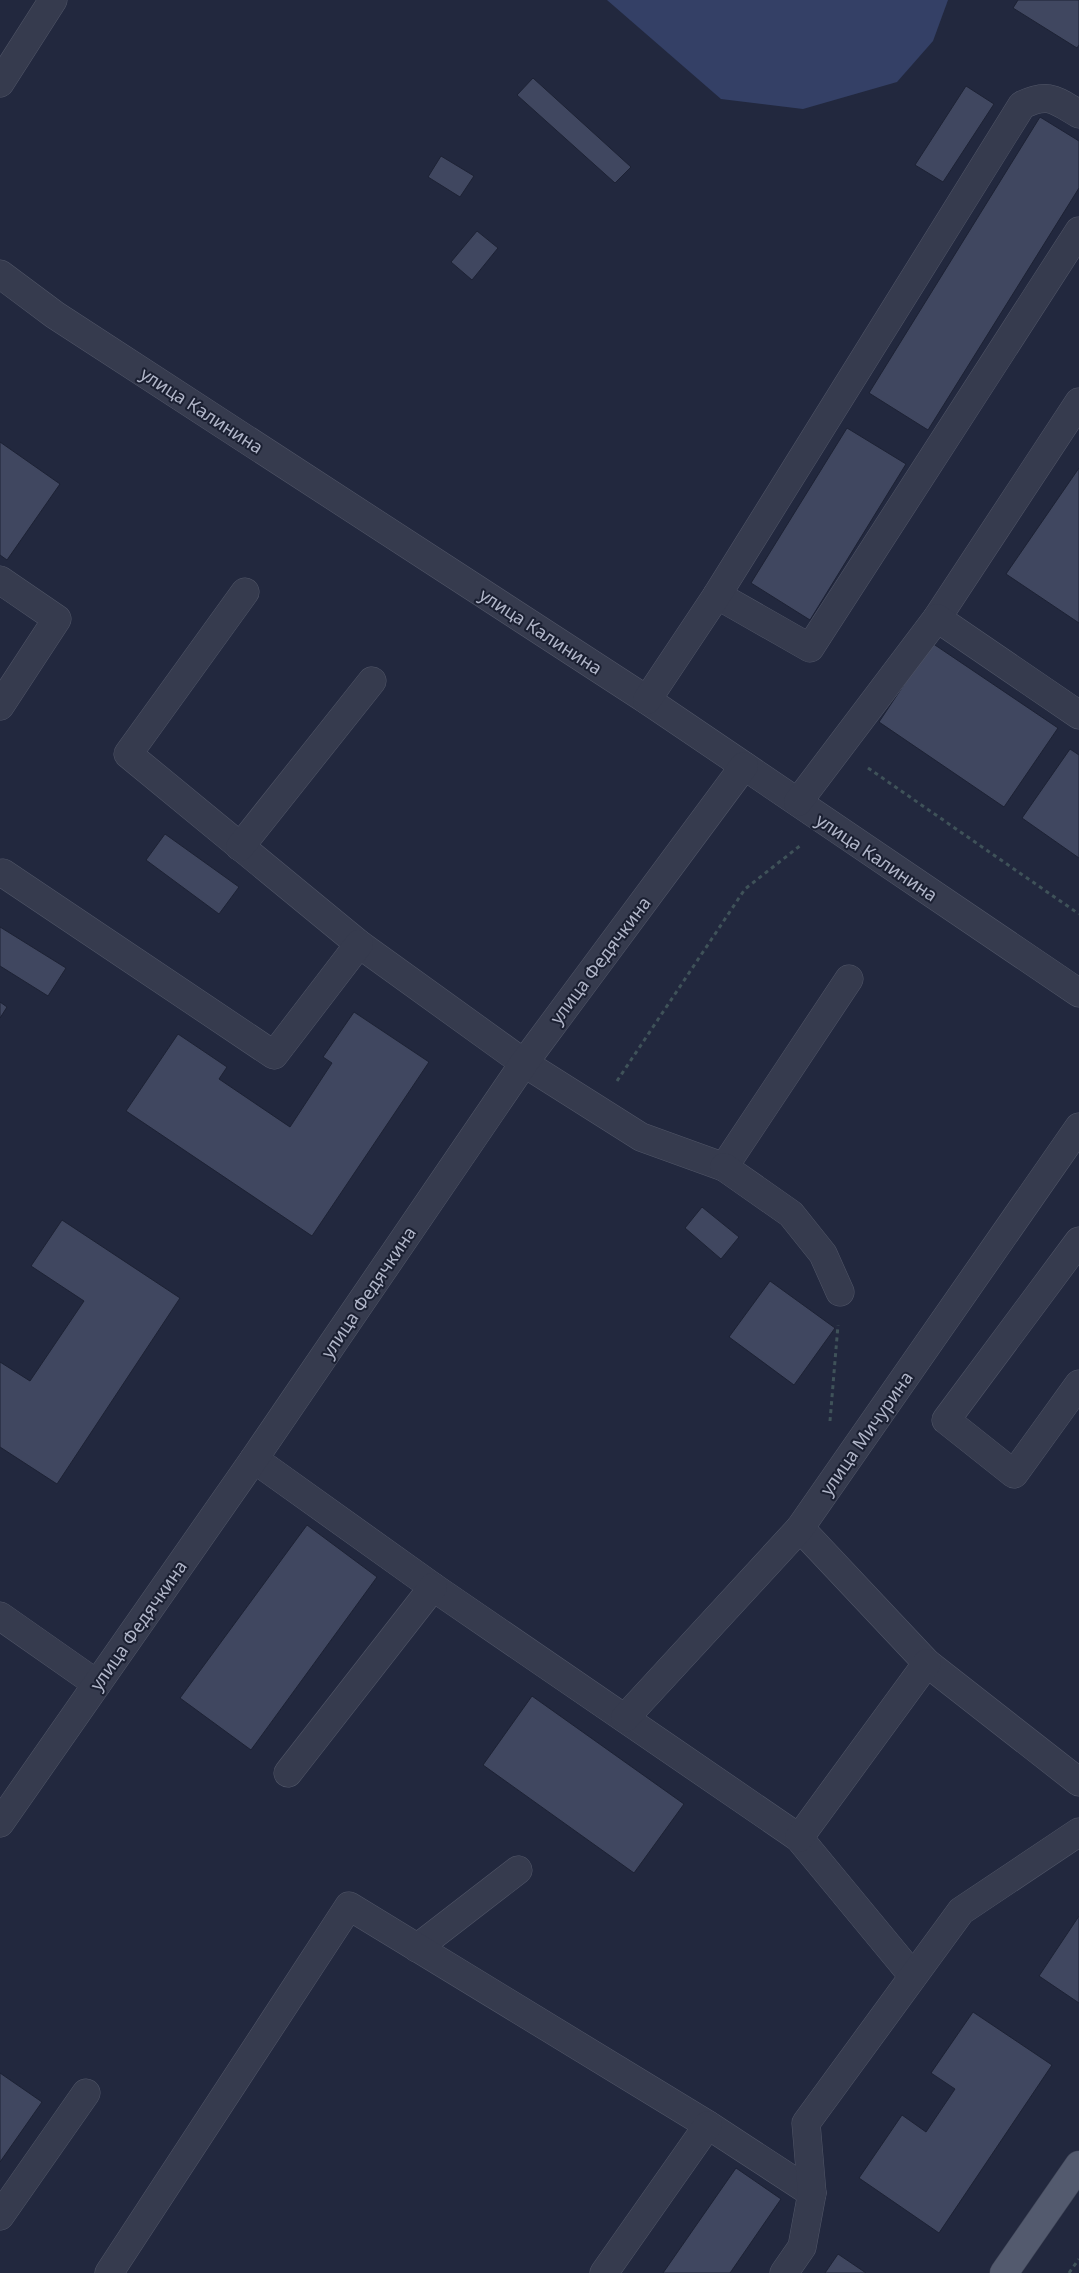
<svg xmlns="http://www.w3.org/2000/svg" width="1079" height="2273" viewBox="0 0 1079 2273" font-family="'Noto Sans',sans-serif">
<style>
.water{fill:#344066}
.building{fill:#404760;stroke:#1d2234}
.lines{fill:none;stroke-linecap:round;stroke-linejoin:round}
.minor-casing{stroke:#515668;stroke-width:29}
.major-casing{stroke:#3f4456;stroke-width:29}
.path{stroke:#3f5259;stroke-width:3;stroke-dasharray:4 4;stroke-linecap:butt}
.minor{stroke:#363b4e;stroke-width:28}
.major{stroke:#535a6e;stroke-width:28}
.labels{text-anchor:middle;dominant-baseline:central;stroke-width:4;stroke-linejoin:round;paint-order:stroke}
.street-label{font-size:18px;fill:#b1b6c9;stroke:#1b2032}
</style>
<rect width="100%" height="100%" fill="#22283e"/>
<polygon class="water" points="607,0 948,0 933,41 897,82 803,109 721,99"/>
<g class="building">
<polygon points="1018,0 1079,0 1079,45 1077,48 1013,8"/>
<polygon points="533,78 631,167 615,183 517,95"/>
<polygon points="966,86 994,104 943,182 915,165"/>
<polygon points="1040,117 1079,141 1079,188 928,430 869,393"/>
<polygon points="441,156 474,176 460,197 428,177"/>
<polygon points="477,231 498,248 472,280 451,262"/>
<polygon points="847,428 906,464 810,620 751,583"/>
<polygon points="0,442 60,484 7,560 0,555"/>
<polygon points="1079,468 1079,623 1006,574"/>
<polygon points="932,643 1058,728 1004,807 879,722"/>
<polygon points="1070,749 1079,755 1079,858 1022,818"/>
<polygon points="165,834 239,887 219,914 146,860"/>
<polygon points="0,927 66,968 48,996 0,966"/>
<polygon points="0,1002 7,1007 0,1018"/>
<polygon points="354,1012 429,1062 312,1236 126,1111 178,1034 227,1067 219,1079 290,1127 332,1063 323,1057"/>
<polygon points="702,1207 739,1237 721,1259 685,1228"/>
<polygon points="62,1220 180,1298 57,1484 0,1447 0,1362 30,1381 84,1301 31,1266"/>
<polygon points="770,1281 835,1328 794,1385 729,1337"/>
<polygon points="307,1525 377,1577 251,1750 180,1698"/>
<polygon points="532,1696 684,1804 634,1873 483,1765"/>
<polygon points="1079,1916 1079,2003 1039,1976"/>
<polygon points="973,2012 1052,2065 939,2233 859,2178 902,2115 926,2132 955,2089 931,2073"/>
<polygon points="0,2073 42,2102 0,2162"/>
<polygon points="736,2168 781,2199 730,2273 663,2273"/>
<polygon points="838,2254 866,2273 825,2273"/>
</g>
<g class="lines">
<g class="minor-casing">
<g id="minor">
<polyline points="0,83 53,0"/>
<polyline points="0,274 55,315 647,700 1079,993"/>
<polyline points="0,580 57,619 0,706"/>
<polyline points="245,592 128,754 359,944 524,1063 641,1137 724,1167 849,979"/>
<polyline points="717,595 810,648 1079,231"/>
<polyline points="937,618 1079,402"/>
<path d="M647 700 717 595 1022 105C1049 92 1055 100 1079 114"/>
<polyline points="798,802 937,618 1079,715"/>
<polyline points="240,847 372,681"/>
<polyline points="0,874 3,873 274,1055 359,944"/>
<polyline points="724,1167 791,1214 823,1254 840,1292"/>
<polyline points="1079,1241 946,1420 1014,1474 1079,1384"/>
<polyline points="254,1459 433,1587 799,1838 913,1976"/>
<polyline points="800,1528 927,1663 1079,1782"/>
<polyline points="0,1616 97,1684"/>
<polyline points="625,1718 800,1528 1079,1127"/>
<polyline points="288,1773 433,1587"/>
<polyline points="0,1823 254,1459 524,1063 744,766"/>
<polyline points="799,1838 927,1663"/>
<polyline points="417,1948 518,1870"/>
<polyline points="0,2216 86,2093"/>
<polyline points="109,2273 349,1906 708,2125 812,2193"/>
<polyline points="604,2273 708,2125"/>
<polyline points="784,2273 802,2247 812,2193 806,2123 961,1911 1079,1832"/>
</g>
</g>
<g class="major-casing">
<polyline id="major" points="1004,2273 1079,2165"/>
</g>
<g class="path">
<polyline points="868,768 1079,914"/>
<polyline points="617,1081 745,889 801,845"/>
<polyline points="830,1421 838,1325"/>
<polyline points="1069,2273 1079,2259"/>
</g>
<use href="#minor" class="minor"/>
<use href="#major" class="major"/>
</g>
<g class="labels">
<g class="street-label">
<text transform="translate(202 410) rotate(33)">улица Калинина</text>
<text transform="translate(541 631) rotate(33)">улица Калинина</text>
<text transform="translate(877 857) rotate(34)">улица Калинина</text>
<text transform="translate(600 960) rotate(-53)">улица Федячкина</text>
<text transform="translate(368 1292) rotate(-56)">улица Федячкина</text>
<text transform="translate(866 1433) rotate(-55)">улица Мичурина</text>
<text transform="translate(138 1625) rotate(-55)">улица Федячкина</text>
</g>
</g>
</svg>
